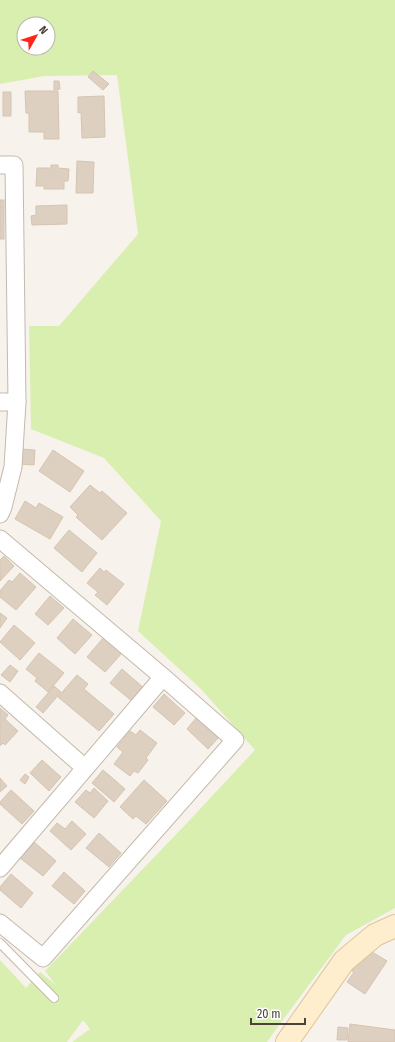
<svg xmlns="http://www.w3.org/2000/svg" width="395" height="1042" viewBox="0 0 395 1042" font-family="'Fira Sans Condensed',sans-serif">
<style>
.green{fill:#d9efaf;fill-rule:evenodd}
.building{fill:#ddd0c1;stroke:#d6c4b1}
.lines{fill:none;stroke-linecap:round;stroke-linejoin:round}
.lane-casing{stroke:#c4b9ac;stroke-width:10}
.street-casing{stroke:#c4b9ac;stroke-width:19}
.secondary-casing{stroke:#dfc597;stroke-width:24}
.lane{stroke:#fff;stroke-width:8}
.street{stroke:#fff;stroke-width:17}
.secondary{stroke:#ffeecd;stroke-width:22}
</style>
<rect width="100%" height="100%" fill="#f7f2eb"/>
<path class="green" d="M0 0H395V908L346 935 285 1017 267 1042H72L90 1029 83 1020 67 1042H0V960L26 988 40 972 56 985 45 971 186 824 255 750 201 689 138 631 161 521 104 458 31 429 29 326H59L138 234 117 75 44 76 0 84ZM24 24H48V48H24Z"/>
<g class="building">
<polygon points="93,71 109,84 103,90 88,77"/>
<polygon points="54,81 59,81 60,89 54,90"/>
<polygon points="25,91 58,91 59,139 44,139 44,132 29,132 29,113 26,113"/>
<rect x="3" y="92" width="8" height="24"/>
<polygon points="104,96 105,137 82,138 81,112 78,113 78,97"/>
<polygon points="77,161 94,162 93,193 76,193"/>
<polygon points="51,165 58,165 58,168 69,169 68,181 64,181 64,189 44,189 44,186 36,186 37,168 51,168"/>
<rect x="0" y="200" width="4" height="8"/>
<polygon points="67,205 67,224 32,225 31,216 36,215 36,206"/>
<rect x="0" y="209" width="4" height="30"/>
<polygon points="21,449 35,450 34,465 20,464"/>
<polygon points="53,450 84,471 70,492 39,471"/>
<polygon points="90,485 100,493 102,491 127,513 102,540 76,517 78,515 70,507"/>
<polygon points="25,501 36,508 39,503 63,517 50,539 15,519"/>
<polygon points="69,530 97,553 82,572 54,548"/>
<polygon points="4,556 14,566 0,581 0,560"/>
<polygon points="100,568 104,572 106,570 124,584 107,605 95,595 98,592 87,583"/>
<polygon points="20,573 36,587 16,610 0,597 0,591 9,580 12,582"/>
<polygon points="50,596 64,608 48,625 35,614"/>
<polygon points="0,613 7,618 0,628"/>
<polygon points="73,619 92,635 75,654 57,638"/>
<polygon points="14,625 35,643 20,660 0,642"/>
<polygon points="104,637 122,653 105,672 87,657"/>
<polygon points="39,653 64,673 48,692 35,681 37,678 26,669"/>
<polygon points="10,665 18,671 10,682 1,675"/>
<polygon points="122,669 145,689 133,702 110,683"/>
<polygon points="77,675 88,684 84,689 114,714 99,731 58,697"/>
<polygon points="54,686 61,692 43,713 36,707"/>
<polygon points="164,694 185,713 174,725 153,707"/>
<polygon points="0,708 8,715 5,719 18,731 5,745 3,743 0,746"/>
<polygon points="197,717 219,737 208,749 187,729"/>
<polygon points="140,730 157,743 146,758 148,760 138,773 134,771 130,776 114,764 123,752 117,747 130,731 136,735"/>
<polygon points="42,760 61,777 49,791 30,773"/>
<polygon points="103,770 125,789 114,802 92,783"/>
<polygon points="25,774 29,777 25,784 20,780"/>
<polygon points="0,778 7,786 0,792"/>
<polygon points="144,780 167,801 146,824 136,816 133,819 120,807"/>
<polygon points="94,788 108,801 94,818 75,802 86,790 90,793"/>
<polygon points="11,790 34,811 22,824 0,804 0,802"/>
<polygon points="72,821 86,834 71,850 50,831 57,823 65,829"/>
<polygon points="99,833 121,853 109,867 86,848"/>
<polygon points="34,842 56,861 43,876 20,858"/>
<polygon points="64,872 85,891 74,904 52,886"/>
<polygon points="11,874 33,893 21,908 0,890 0,887"/>
<polygon points="367,949 387,961 365,994 347,982 354,972 349,969"/>
<polygon points="350,1024 395,1030 395,1042 348,1042"/>
<polygon points="338,1027 348,1028 347,1040 337,1040"/>
</g>
<g class="lines">
<g class="lane-casing">
<polyline id="lane" points="0,943 54,998"/>
</g>
<g class="street-casing">
<g id="street">
<polyline points="0,165 14,165 17,402 13,467 3,507 0,514"/>
<polyline points="0,402 17,402"/>
<polyline points="0,539 163,677 235,740 43,958 0,923"/>
<polyline points="0,693 85,768"/>
<polyline points="0,868 163,677"/>
</g>
</g>
<g class="secondary-casing">
<polyline id="secondary" points="287,1042 344,961 375,935 395,926"/>
</g>
<use href="#lane" class="lane"/>
<use href="#street" class="street"/>
<use href="#secondary" class="secondary"/>
</g>
<g transform="translate(36 36) rotate(51)"><circle r="19" fill="#ffffff" stroke="#b8b3af"/>
<path d="M0-3L7 15L0 10L-7 15Z" fill="#ff251a"/>
<text y="-6" font-size="11" font-weight="bold" text-anchor="middle" fill="#4d4237">N</text>
</g>
<path d="M251 1018v6h54v-6" fill="none" stroke="#4d4237" stroke-width="2"/>
<text x="257" y="1018" font-size="12" fill="#4d4237" stroke="#ffffff" stroke-width="3" paint-order="stroke">20 m</text>
</svg>
